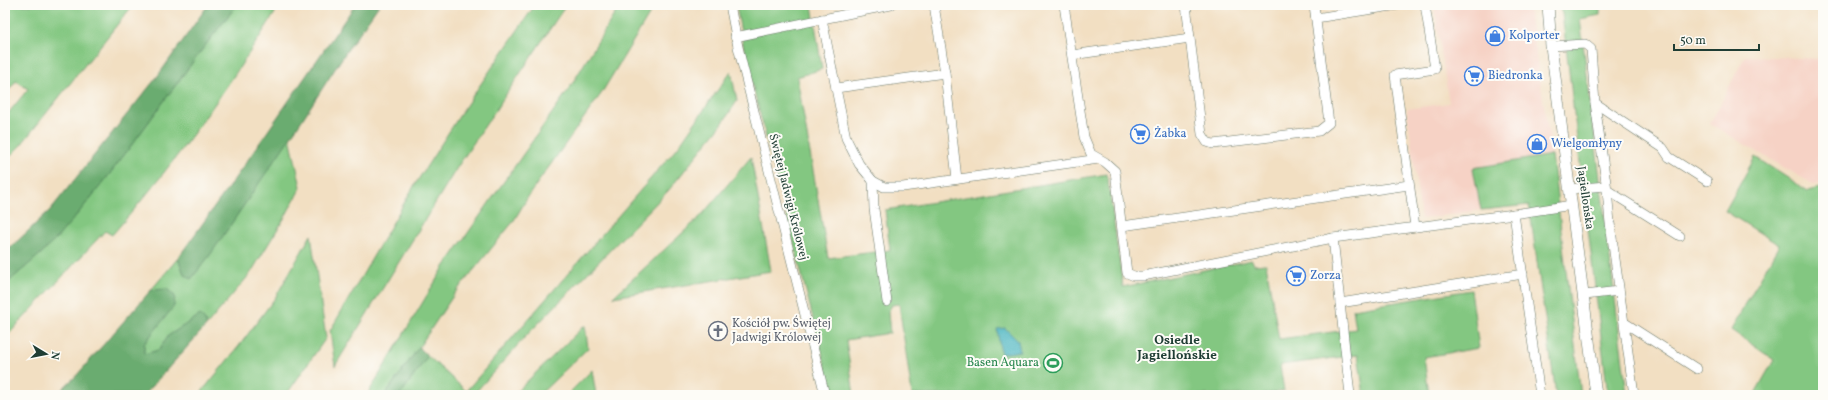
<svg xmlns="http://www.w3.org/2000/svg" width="1828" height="400" viewBox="0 0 1828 400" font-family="Vollkorn,serif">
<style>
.built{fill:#f6d2c5}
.green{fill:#83c781;stroke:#51825a}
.forest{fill:#6aac6f;stroke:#447452}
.water{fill:#45b3c0;stroke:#32787a}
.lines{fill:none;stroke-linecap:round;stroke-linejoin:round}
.minor-casing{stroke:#697666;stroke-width:10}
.tertiary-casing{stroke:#697666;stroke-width:12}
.minor{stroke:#fff;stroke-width:9}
.tertiary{stroke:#fff;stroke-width:11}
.labels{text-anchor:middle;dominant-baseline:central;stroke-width:4;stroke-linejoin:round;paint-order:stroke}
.shop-label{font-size:12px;fill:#366cbe;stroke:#fdfcf7;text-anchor:start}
.street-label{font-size:12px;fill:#1f3d34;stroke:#fdfcf7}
.worship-label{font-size:12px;fill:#5b616d;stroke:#fdfcf7;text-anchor:start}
.leisure-label{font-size:12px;fill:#27864d;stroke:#fdfcf7;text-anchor:end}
.neighbourhood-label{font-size:13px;font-weight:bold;fill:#1f3d34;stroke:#fdfcf7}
</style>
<rect width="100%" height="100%" fill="#fdfcf7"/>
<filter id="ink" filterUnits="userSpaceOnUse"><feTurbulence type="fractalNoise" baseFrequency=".025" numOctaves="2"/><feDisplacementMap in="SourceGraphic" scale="8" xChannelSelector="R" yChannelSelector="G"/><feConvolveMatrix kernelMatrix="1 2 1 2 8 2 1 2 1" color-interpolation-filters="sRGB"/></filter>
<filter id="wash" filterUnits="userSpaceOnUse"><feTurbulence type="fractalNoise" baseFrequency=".012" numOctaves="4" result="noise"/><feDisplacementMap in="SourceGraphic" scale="16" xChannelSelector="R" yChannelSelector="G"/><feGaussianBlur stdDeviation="0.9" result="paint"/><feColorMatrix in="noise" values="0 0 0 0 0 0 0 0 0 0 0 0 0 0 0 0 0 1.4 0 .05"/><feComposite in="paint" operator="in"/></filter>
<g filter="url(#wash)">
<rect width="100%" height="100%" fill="#f2dfc2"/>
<g class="built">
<polygon points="1434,5 1528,5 1552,155 1474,168 1481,210 1421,219 1407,109 1449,103"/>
<polygon points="1745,56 1823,59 1823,182 1814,185 1710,124"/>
</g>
<g class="green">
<polygon points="5,5 133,5 20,146 5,161 5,117 28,89 16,81 5,95"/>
<path d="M237 5H272L275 13C226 90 173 167 112 235L105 231 5 338V285C21 270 40 256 55 240 121 167 174 82 237 5Z"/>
<polygon points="535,5 566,5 458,166 335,366 330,331 414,186 467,104"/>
<polygon points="620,5 655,5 601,94 531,192 513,222 455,293 419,347 385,395 367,395 444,267 569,89"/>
<polygon points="736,5 812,5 822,69 797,77 828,258 890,250 885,210 1107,174 1123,287 1252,260 1254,265 1266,264 1279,339 1356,329 1353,309 1471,290 1479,348 1424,357 1429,395 1364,395 1358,355 1280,365 1284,391 1259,395 912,395 899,304 892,305 888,312 890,333 846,340 854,395 833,395 746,60"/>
<polygon points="1561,5 1600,5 1600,15 1580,19 1627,395 1608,395"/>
<polygon points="731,71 737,101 722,124 668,191 525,337 473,395 400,395 428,356 466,391 678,147"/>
<polygon points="290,137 301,187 285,217 250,274 207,325 204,319 200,315 168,336 159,350 144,354 144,344 174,306 167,290 151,290 178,258 184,274 191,279 210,255"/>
<polygon points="1552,155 1581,395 1556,395 1529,205 1481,210 1473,168"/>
<polygon points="751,157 771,271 613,297 701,216"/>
<polygon points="1755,157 1808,191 1823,187 1823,395 1754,395 1774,360 1731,330 1779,245 1725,211"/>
<polygon points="311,235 326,338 286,395 199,395 239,346 275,298"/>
<polygon points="585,325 588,348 539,395 513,395"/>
<polygon points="592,370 596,395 567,395"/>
</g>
<g class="forest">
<path d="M208 5H237C174 82 121 167 55 240 40 256 21 270 5 285V253L51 209 157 77Z"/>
<polygon points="355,5 379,5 346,52 300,123 210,255 191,279 184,274 178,258 245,164"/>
<polygon points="167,289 175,296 174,306 144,344 144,354 159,350 168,336 200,315 204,319 207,325 144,395 62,395 61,390 77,375 151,290"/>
<polygon points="419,347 428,356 400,395 385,395"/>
</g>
<polygon class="water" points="1005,328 1018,341 1020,351 1001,354 997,329"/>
</g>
<g filter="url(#ink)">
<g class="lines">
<g class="minor-casing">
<g id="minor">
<polyline points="730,5 738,47 825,395"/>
<polyline points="934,5 945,73 957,179"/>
<polyline points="1064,5 1084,137 1091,154 1105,162 1115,171 1127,273 1134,276 1143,276 1333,238 1514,214"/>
<polyline points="1316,18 1398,5"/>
<polyline points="822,19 846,138 859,164 873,181 884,187 903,187 1099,159"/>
<polyline points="735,37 891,5"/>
<polyline points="1190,38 1202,134 1207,142 1213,144 1319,131 1329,123 1314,5"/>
<polyline points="1551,46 1585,44 1591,49 1595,103 1607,190 1610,223 1634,395"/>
<polyline points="1072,55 1190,38 1186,5"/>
<polyline points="836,88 945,73"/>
<polyline points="1595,103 1663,148 1669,157 1707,181"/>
<polyline points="873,181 874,209 887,302"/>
<polyline points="1570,189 1606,186"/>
<polyline points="1607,190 1680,236"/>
<polyline points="1122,226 1409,185"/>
<polyline points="1415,227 1395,75 1435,69 1425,5"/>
<polyline points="1333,238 1350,395"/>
<polyline points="1585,295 1619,291"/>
<polyline points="1340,303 1523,274"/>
<polyline points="1625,323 1697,369"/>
<polyline points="1540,395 1514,214 1572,205"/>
</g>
</g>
<g class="tertiary-casing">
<polyline id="tertiary" points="1548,5 1551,46 1596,395"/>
</g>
<use href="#minor" class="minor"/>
<use href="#tertiary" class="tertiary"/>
</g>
</g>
<defs>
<g id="shop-ring" transform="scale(1)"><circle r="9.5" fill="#fdfcf7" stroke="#3f7fe0" stroke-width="1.5"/><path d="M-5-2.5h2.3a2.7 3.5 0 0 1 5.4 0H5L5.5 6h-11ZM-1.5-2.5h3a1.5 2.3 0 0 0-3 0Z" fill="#3f7fe0"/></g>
<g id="supermarket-ring" transform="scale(1)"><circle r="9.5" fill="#fdfcf7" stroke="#3f7fe0" stroke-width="1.5"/><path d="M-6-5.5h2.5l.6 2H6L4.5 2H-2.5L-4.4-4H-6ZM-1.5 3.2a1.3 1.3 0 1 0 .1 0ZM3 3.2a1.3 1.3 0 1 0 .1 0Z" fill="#3f7fe0"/></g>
<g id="church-ring" transform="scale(1)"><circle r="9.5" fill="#fdfcf7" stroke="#6b7280" stroke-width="1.5"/><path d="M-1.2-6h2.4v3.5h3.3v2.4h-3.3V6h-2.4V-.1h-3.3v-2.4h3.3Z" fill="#6b7280"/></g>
<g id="stadium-ring" transform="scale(1)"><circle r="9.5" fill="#fdfcf7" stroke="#2e9e5b" stroke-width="1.5"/><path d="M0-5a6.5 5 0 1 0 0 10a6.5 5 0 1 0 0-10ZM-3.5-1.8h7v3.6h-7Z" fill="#2e9e5b"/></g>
</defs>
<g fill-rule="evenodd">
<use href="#shop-ring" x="1495" y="36"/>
<use href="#supermarket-ring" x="1474" y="76"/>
<use href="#supermarket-ring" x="1140" y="134"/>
<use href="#shop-ring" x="1537" y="144"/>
<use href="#supermarket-ring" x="1296" y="276"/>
<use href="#church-ring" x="718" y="331"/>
<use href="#stadium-ring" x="1053" y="363"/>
</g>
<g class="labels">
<g class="shop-label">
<text x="1509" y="36">Kolporter</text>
<text x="1488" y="76">Biedronka</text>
<text x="1154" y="134">Żabka</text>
<text x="1551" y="144">Wielgomłyny</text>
<text x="1310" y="276">Zorza</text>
</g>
<g class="street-label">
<text transform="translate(788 197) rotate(76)">Świętej Jadwigi Królowej</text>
<text transform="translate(1585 198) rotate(82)">Jagiellońska</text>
</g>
<g class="worship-label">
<text x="732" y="324">Kościół pw. Świętej<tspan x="732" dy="14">Jadwigi Królowej</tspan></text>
</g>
<g class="leisure-label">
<text x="1039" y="363">Basen Aquara</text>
</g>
<g class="neighbourhood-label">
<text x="1177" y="341">Osiedle<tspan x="1177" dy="15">Jagiellońskie</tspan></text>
</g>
</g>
<rect width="1828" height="400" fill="none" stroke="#fdfcf7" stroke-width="20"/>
<g transform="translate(46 354) rotate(100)" stroke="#fdfcf7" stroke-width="3" paint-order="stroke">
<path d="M0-3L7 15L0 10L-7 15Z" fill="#1f3d34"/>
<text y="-6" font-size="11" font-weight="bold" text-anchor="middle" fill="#1f3d34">N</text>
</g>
<path d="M1674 44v6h85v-6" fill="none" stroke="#1f3d34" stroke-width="2"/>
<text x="1680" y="44" font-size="12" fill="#1f3d34" stroke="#fdfcf7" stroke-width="3" paint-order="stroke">50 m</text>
</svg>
